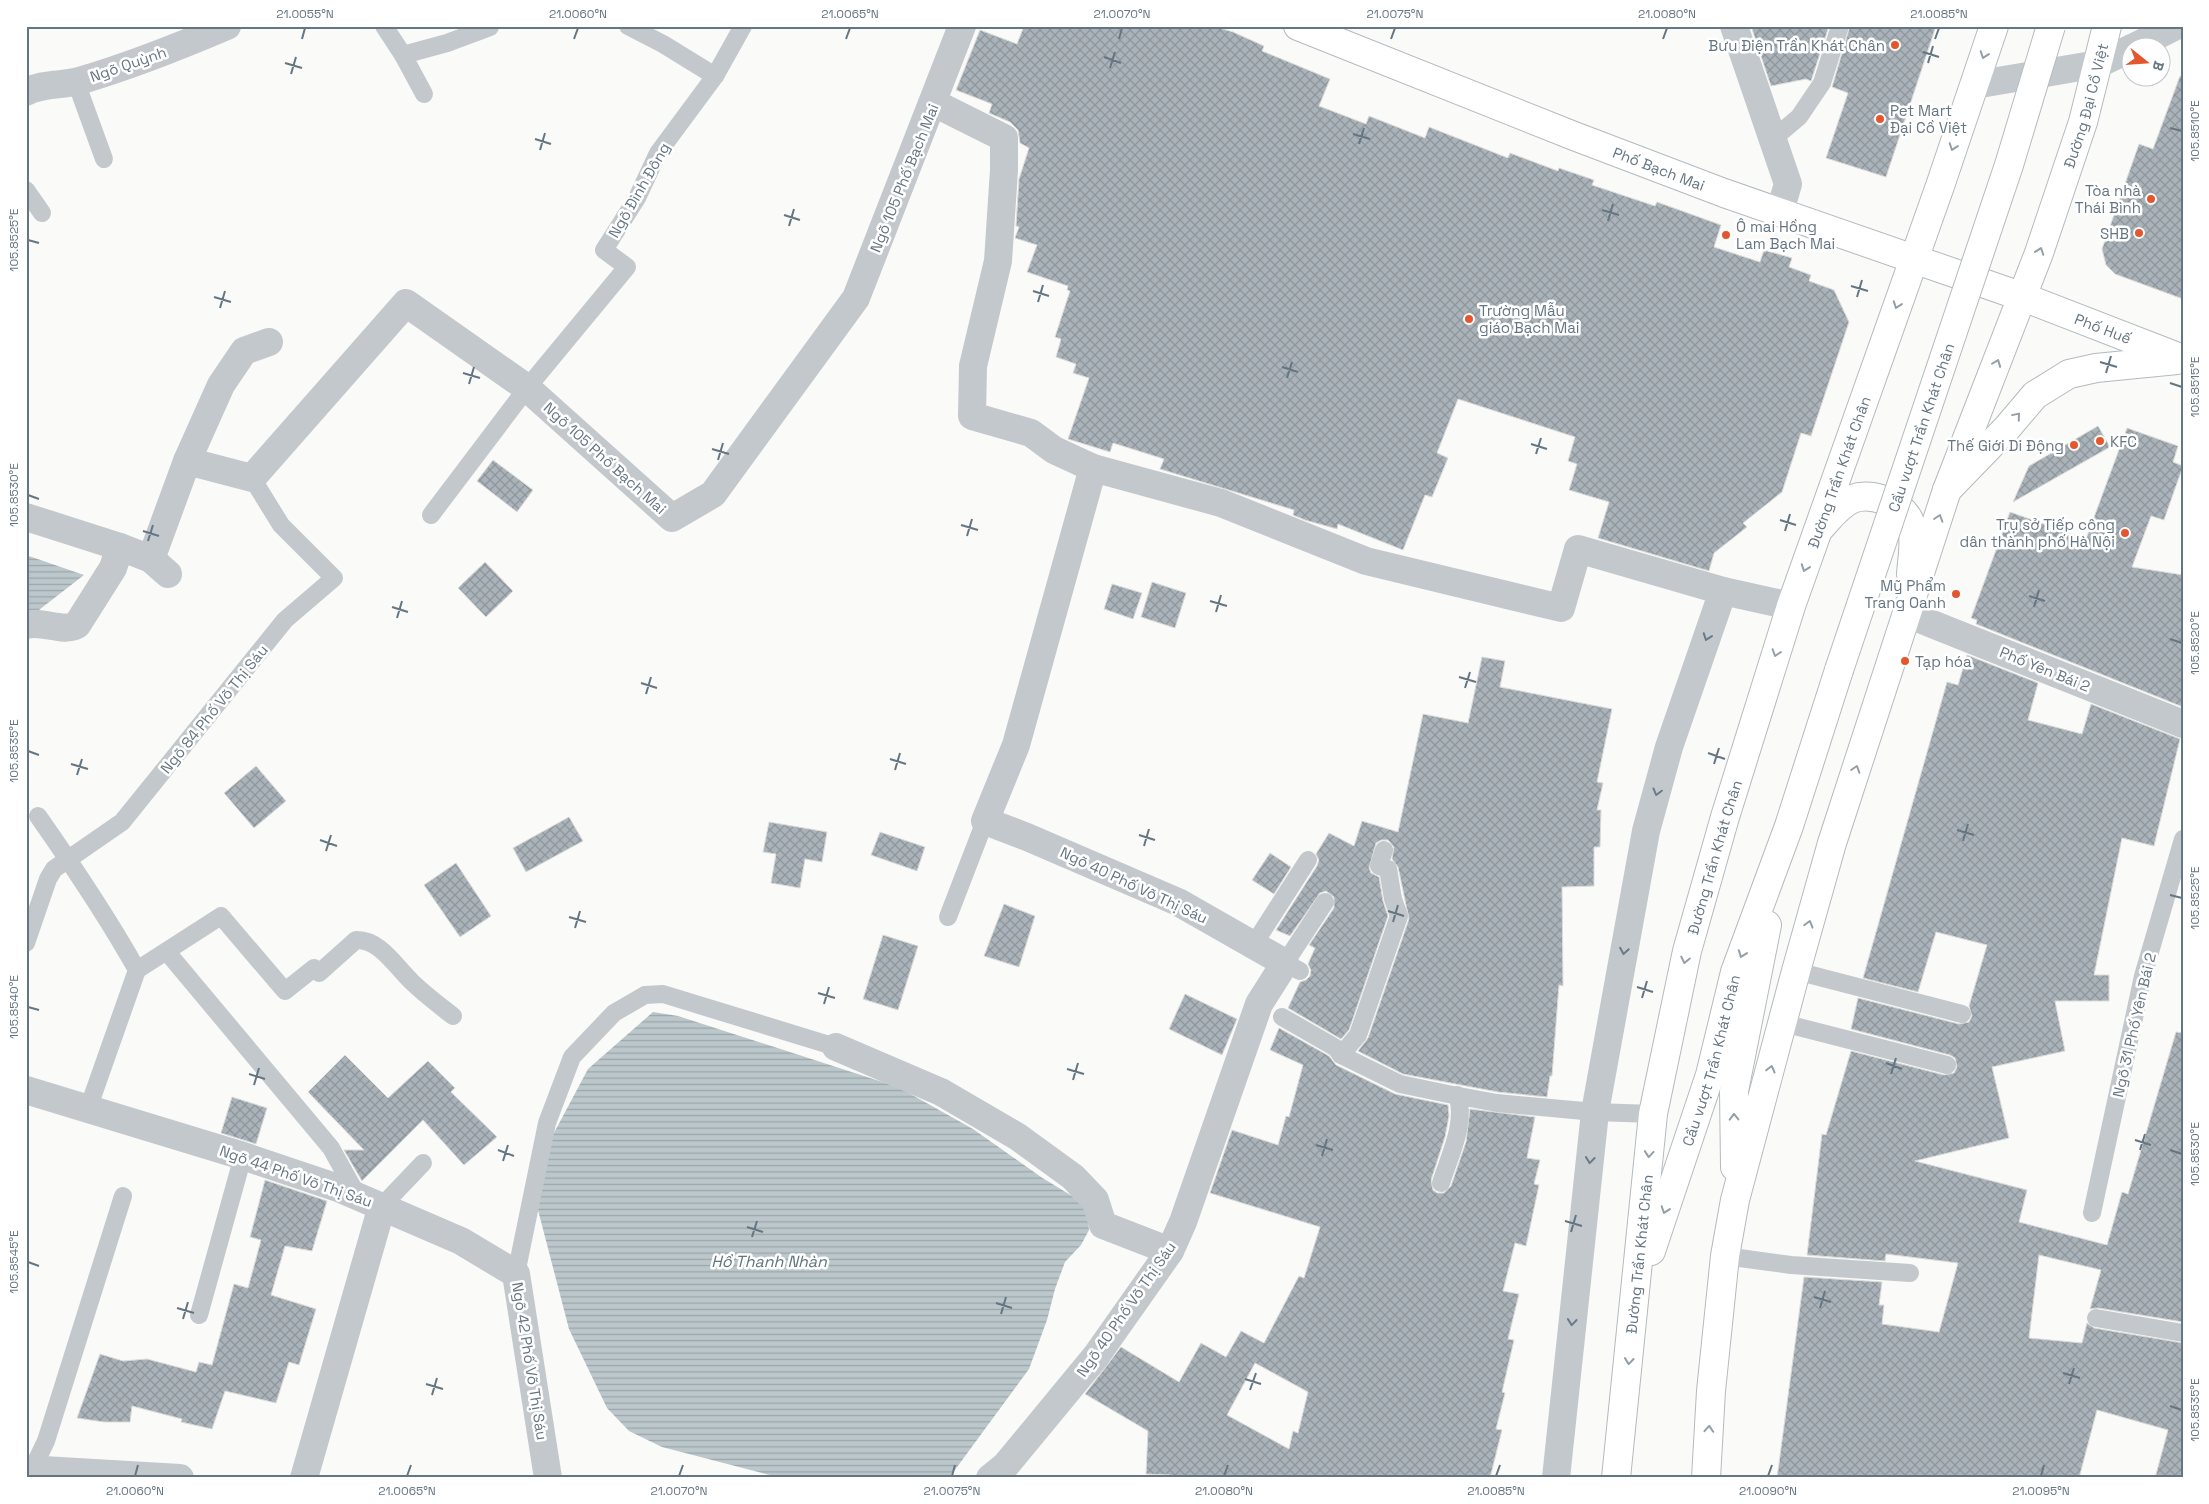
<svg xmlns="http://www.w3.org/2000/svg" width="2209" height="1504" viewBox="0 0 2209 1504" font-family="'Space Grotesk',sans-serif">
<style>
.water{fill:url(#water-rules)}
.building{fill:url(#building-cross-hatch);stroke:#dcdcda;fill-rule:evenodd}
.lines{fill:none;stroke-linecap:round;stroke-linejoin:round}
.secondary-casing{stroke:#b3babf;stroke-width:30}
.primary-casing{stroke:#b5babe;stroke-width:30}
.service{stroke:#c3c8cc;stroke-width:18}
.minor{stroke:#c3c8cc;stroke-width:28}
.tertiary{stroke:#c3c8cc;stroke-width:28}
.secondary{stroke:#fff;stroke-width:28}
.primary{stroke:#fff;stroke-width:28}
.primary-bridge-casing{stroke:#b5babe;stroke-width:30;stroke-linecap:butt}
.primary-bridge{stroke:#fff;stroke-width:28}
.oneway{stroke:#939fa8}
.oneway2{stroke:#6a7a87}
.ticks{fill:none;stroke:#657683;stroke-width:2}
.poi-dot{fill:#e4572e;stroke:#fff;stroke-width:2}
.labels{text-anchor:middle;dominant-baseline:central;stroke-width:5;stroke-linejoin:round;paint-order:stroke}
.poi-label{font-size:15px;fill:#657683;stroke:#fff;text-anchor:end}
.street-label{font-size:15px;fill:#657683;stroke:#fff}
.water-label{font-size:16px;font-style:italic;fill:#60757c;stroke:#fff}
.neatline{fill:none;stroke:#657683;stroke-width:2}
.ticks-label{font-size:12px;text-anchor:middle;fill:#657683}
</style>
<defs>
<pattern id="water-rules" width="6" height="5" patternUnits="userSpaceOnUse" patternTransform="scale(1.25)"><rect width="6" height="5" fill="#bbc7cb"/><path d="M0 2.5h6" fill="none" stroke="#9ca6aa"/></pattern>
<pattern id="building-cross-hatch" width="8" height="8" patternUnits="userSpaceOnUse" patternTransform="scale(1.25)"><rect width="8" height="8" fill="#aab3b9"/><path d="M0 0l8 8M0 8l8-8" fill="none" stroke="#8e969c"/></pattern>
</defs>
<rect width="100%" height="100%" fill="#fafaf8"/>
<g class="water">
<polygon points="26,555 84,575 26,620"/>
<polygon points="653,1012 678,1016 898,1087 973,1129 1041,1177 1072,1196 1087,1211 1089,1230 1081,1245 1065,1262 1055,1289 1047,1320 1029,1369 949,1478 781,1478 662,1447 629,1431 607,1408 569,1329 538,1210 547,1146 588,1069"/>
</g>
<g class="building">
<polygon points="1024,26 1213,26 1233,32 1264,46 1262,51 1330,79 1319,106 1366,124 1369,116 1425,138 1429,127 1508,158 1510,153 1558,171 1559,168 1594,180 1592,185 1655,206 1657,202 1721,225 1714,247 1760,262 1764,250 1792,258 1789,267 1811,275 1809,281 1834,290 1849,322 1811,436 1801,433 1782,492 1743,523 1747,527 1714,553 1709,571 1598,538 1609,502 1569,490 1577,464 1568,461 1575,437 1458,399 1437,453 1448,458 1432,497 1425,495 1403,550 1338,524 1337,529 1305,520 1293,515 1294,510 1160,469 1164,459 1113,443 1110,452 1068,439 1089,378 1073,373 1076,364 1056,357 1061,339 1055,337 1070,291 1067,290 1068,286 1027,272 1037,245 1015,238 1019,227 1016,226 1019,179 1029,148 1020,143 1018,130 1010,122 989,113 992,104 956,90 980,30 1017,44"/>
<polygon points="1751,26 1829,26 1811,81 1806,79 1771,86"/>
<polygon points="1850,26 1936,26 1886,177 1826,158 1848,93 1832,87"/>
<polygon points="2180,76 2183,77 2183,299 2115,274 2106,265 2102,249 2139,144 2153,149"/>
<polygon points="2098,426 2110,447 2013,502 2029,466"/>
<polygon points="2127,428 2178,446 2173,462 2183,466 2164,520 2151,516 2132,567 2183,575 2183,707 1976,624 1977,620 1971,618 2010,512 2086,539"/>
<polygon points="493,460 533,490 517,512 477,481"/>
<polygon points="485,562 513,591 486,617 458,588"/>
<polygon points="1152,582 1186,593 1175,628 1141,617"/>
<polygon points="1112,584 1142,593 1133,619 1104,609"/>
<polygon points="1967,655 2038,683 2028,720 2082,734 2091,704 2180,739 2154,846 2122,838 2094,975 2109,975 2109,1001 2055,1001 2065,1051 1992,1067 2009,1138 1915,1161 2027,1190 2019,1222 2107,1245 2122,1192 2128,1194 2176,1032 2183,1033 2183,1322 2098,1308 2090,1309 2101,1270 2039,1255 2029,1338 2082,1343 2087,1323 2094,1328 2183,1343 2183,1478 2155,1478 2168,1430 2097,1410 2079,1478 1777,1478 1804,1277 1882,1282 1879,1305 1884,1305 1882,1324 1939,1332 1958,1263 1886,1254 1885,1261 1807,1255 1822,1134 1826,1135 1851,1051 1944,1075 1954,1073 1957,1067 1955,1058 1950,1055 1851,1029 1858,998 1959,1024 1969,1022 1972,1016 1969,1006 1987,945 1936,932 1918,992 1863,978 1947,682 1958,685"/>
<polygon points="1482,657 1505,661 1500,687 1612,709 1597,782 1603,783 1597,810 1601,810 1600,847 1594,847 1594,886 1562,887 1563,986 1559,985 1552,1076 1550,1076 1547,1097 1498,1092 1403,1074 1358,1051 1368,1038 1409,919 1398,867 1392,859 1394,847 1388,840 1381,840 1376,843 1369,868 1371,873 1379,877 1383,901 1388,916 1349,1030 1341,1039 1288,1008 1300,982 1306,980 1310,976 1311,970 1308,964 1315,948 1309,945 1334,908 1334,897 1326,891 1320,893 1290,936 1276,930 1317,866 1319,860 1316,854 1329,833 1354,846 1362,821 1398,832 1423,714 1468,723"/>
<polygon points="256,766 286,801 254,828 224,793"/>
<polygon points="569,817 583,841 526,872 513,848"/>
<polygon points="769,822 827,832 822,862 805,859 800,888 771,883 776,854 763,852"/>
<polygon points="880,832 925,847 917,871 871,855"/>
<polygon points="1270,853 1291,867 1274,894 1252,880"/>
<polygon points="456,863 491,916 460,937 424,885"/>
<polygon points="1004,904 1035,916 1019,967 984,956"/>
<polygon points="883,935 918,946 898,1010 863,999"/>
<polygon points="1185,994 1237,1019 1222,1055 1169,1029"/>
<path d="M1279 1028 1329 1056 1336 1065 1395 1094 1448 1105 1449 1116 1445 1137 1431 1180 1433 1190 1437 1193H1444L1451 1186 1466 1142 1470 1109 1535 1117 1527 1158 1540 1160 1534 1184 1539 1185 1526 1246 1515 1243 1503 1291 1519 1294 1508 1339 1514 1340 1502 1392 1505 1393 1496 1429 1502 1430 1490 1478H1170V1475L1146 1474 1148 1431 1085 1394 1121 1347 1179 1382 1201 1343 1226 1357 1241 1331 1264 1343 1299 1276 1304 1278 1320 1227 1210 1193 1232 1130 1278 1145 1286 1116 1289 1117 1303 1065 1270 1050ZM1255 1363 1308 1392 1298 1433 1293 1431 1289 1449 1227 1415Z"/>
<polygon points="345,1055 388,1098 428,1061 455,1088 451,1092 497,1137 464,1165 423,1120 362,1181 344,1150 364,1150 308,1092"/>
<polygon points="232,1097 267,1108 256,1144 221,1133"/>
<polygon points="265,1180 327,1201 312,1251 285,1246 271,1295 316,1309 299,1365 289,1362 276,1403 225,1391 212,1429 181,1422 182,1419 132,1406 130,1422 104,1422 77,1418 100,1354 123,1361 147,1359 196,1372 199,1362 212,1365 234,1284 248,1288 261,1240 250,1237"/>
</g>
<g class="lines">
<g class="secondary-casing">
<g id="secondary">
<path id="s1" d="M1298 26 1574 136 1724 193 2023 297 2183 359"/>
<polyline points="1947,490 2007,428 2035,395 2069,374 2096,368 2177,360"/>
</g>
</g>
<g class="primary-casing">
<g id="primary">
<path d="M1821 527C1830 517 1839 505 1852 499 1871 492 1900 502 1909 520 1917 536 1912 558 1911 574"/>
<polyline points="1735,1167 1734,1091 1767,925"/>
<path id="s2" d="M1651 1251 1710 1075 1735 972 1789 826 1839 670"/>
<path id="s3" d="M1616 1478 1653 1114 1687 951 1725 817 1791 606 1940 186 1994 26"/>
<path id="s4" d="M1706 1478 1711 1391 1725 1256 1735 1200 1796 971 1832 843 1947 490 2039 253 2083 122 2107 26"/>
</g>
</g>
<g class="service">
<polyline points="384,26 403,55"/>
<polyline points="628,26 663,44 715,76"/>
<polyline points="76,82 104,159"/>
<polyline points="424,94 403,55 447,43 490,27"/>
<polyline points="1773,139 1799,117 1822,83 1840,26"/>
<polyline points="26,190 42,213"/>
<polyline points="431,515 527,388 627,267 604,250 637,198 658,153 715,76 743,26"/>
<path d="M38 816C73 866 107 916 137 970"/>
<polyline points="948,917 985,821"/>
<polyline points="26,943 48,879 54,869 122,822 285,620 334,578 281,525 252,478"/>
<polyline points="1254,944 1308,860"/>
<polyline points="167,952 331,1148 357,1195"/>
<polyline points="1300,971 1285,963 1325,902"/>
<polyline points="1796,971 1962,1014"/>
<polyline points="1282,1017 1336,1048 1341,1055 1400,1084 1448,1094 1497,1103 1595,1112 1653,1114"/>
<polyline points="1783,1023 1947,1065"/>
<polyline points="1341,1055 1358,1035 1399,916 1393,899 1388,869 1379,866 1384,850"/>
<path d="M88 1109 137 970 221 916 285 991 314 968 319 973 356 940C380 939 396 967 411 981 424 994 439 1005 453 1016"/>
<path d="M1441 1183C1449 1157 1467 1122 1457 1095"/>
<polyline points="382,1206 423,1163"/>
<polyline points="2092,1213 2143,976 2183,839"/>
<polyline points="1725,1256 1791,1265 1910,1273"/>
<polyline points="516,1274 547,1123 572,1057 614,1013 645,995 663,994 836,1047"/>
<polyline points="199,1315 243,1156"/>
<polyline points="2096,1318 2183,1333"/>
<polyline points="32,1470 46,1441 123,1196"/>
</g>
<g class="minor">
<polyline points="1734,26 1788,184 1780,211"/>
<path d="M26 92C43 83 61 86 79 81 130 66 178 47 227 26"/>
<polyline points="934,103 1004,138 1004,170 998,261 973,366 972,416 1031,433 1054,450 1093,468 1221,503 1366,561 1561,608 1578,549 1723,591 1791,606"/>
<polyline points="187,461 252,478 406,303 527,388 672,518 713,494 856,298 962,26"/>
<polyline points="26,517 120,547 151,559 187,461 221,385 244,351 269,342"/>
<polyline points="151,559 168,574"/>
<polyline points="1907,614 2183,724"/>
<path d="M26 625C43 620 62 633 77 625L113 568 120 547"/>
<polyline points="836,1047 941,1092 1018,1137 1073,1177 1095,1200 1103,1225 1170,1251"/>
<polyline points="26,1090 243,1156 338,1188 461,1241 516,1274 548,1478"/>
<polyline points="304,1478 382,1206"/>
<polyline points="990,1478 1006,1465 1096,1356 1170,1251 1183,1222 1259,1004 1285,963 1178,902 1027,837 985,821 1016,745 1093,468"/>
<polyline points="1556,1478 1595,1112 1646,831 1669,747 1723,591"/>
</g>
<g class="tertiary">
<polyline points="2132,48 2176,26"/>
<polyline points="1974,85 2098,64 2132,48"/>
<polyline points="26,1469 180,1478"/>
</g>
<use href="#secondary" class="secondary"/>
<use href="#primary" class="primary"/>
<g class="primary-bridge-casing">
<g id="primary-bridge">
<path id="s5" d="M1839 670 2009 165 2051 26"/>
</g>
</g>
<use href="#primary-bridge" class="primary-bridge"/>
</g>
<defs><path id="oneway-chevron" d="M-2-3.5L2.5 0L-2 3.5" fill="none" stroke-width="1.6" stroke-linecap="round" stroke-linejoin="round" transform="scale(1.25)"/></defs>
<g class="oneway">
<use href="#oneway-chevron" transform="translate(1984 55) rotate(109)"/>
<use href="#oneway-chevron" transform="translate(1953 147) rotate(109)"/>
<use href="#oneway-chevron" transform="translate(2040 251) rotate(-71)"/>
<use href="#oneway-chevron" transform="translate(1897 305) rotate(110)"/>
<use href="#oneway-chevron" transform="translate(1997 363) rotate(-69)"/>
<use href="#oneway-chevron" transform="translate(2017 416) rotate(-50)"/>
<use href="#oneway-chevron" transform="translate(1939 518) rotate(-72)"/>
<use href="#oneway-chevron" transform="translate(1805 568) rotate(110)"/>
<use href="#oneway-chevron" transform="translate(1776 653) rotate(108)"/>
<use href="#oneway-chevron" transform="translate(1856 769) rotate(-72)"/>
<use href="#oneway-chevron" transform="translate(1809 924) rotate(-74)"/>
<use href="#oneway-chevron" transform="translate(1742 954) rotate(110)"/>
<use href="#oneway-chevron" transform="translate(1685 960) rotate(102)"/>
<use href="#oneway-chevron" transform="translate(1771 1069) rotate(-75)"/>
<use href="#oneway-chevron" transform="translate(1734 1117) rotate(-91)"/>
<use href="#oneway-chevron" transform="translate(1649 1154) rotate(95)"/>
<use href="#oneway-chevron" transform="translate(1665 1210) rotate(109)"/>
<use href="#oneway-chevron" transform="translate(1629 1361) rotate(96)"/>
<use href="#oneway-chevron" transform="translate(1709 1429) rotate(-86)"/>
</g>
<g class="oneway2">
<use href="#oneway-chevron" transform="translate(1707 637) rotate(110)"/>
<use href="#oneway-chevron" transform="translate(1657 792) rotate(105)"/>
<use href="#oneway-chevron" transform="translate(1624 951) rotate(100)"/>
<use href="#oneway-chevron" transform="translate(1590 1160) rotate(96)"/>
<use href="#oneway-chevron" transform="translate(1572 1322) rotate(96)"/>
</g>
<path class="ticks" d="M302 39 305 28M574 39 578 28M846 39 850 28M1119 39 1122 28M1391 39 1395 28M1663 39 1667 28M1935 39 1939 28M1923 52 1939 57M1104 57 1121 63M285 63 302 68M1928 63 1933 46M1110 68 1115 52M291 74 296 57M2170 128 2182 131M1353 134 1370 139M535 139 551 144M1359 144 1364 128M540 150 545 133M1602 210 1619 215M784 215 800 220M1608 221 1613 204M789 226 794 209M28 240 39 243M1851 286 1868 291M1033 291 1049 296M214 297 231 302M1857 297 1862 280M1038 302 1043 285M220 308 225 291M2100 362 2117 367M1282 367 1298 372M463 373 480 378M2106 373 2111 356M1287 378 1292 362M2170 383 2182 387M469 384 474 367M1531 444 1547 449M712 449 729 454M1536 454 1541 438M718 460 723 443M28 495 39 499M1780 520 1796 525M961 525 978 530M143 531 159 536M1785 531 1790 514M967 536 972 519M148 541 153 525M2029 596 2045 601M1210 601 1227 606M392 607 408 612M2034 607 2039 590M1216 612 1221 595M397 618 402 601M2170 639 2182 643M1459 677 1476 682M641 683 657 688M1465 688 1470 672M646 694 651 677M28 751 39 755M1708 753 1725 759M890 759 906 764M71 764 88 769M1714 764 1719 748M895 770 900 753M77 775 82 759M1957 830 1974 835M1139 835 1155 840M320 840 337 846M1963 841 1968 824M1144 846 1149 829M326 851 331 835M2170 895 2182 898M1388 911 1404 916M569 917 586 922M1393 922 1398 905M575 928 580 911M1637 987 1653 992M818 993 835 998M1642 998 1647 981M824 1004 829 987M28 1007 39 1010M1886 1063 1902 1069M1067 1069 1084 1074M249 1074 265 1079M1891 1074 1896 1058M1073 1080 1078 1063M254 1085 259 1068M2135 1140 2151 1145M1316 1145 1333 1150M498 1150 514 1156M2140 1150 2145 1134M2170 1150 2182 1154M1322 1156 1327 1139M503 1161 508 1145M1565 1221 1582 1226M747 1227 763 1232M1571 1232 1576 1215M752 1237 757 1221M28 1262 39 1266M1814 1297 1831 1302M996 1303 1012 1308M177 1308 194 1313M1820 1308 1825 1291M1001 1314 1006 1297M183 1319 188 1302M2063 1373 2080 1378M1245 1379 1261 1384M426 1384 443 1389M2069 1384 2074 1368M1250 1390 1256 1373M432 1395 437 1378M2170 1406 2182 1410M135 1476 138 1465M407 1476 411 1465M679 1476 683 1465M952 1476 955 1465M1224 1476 1228 1465M1496 1476 1500 1465M1768 1476 1772 1465M2041 1476 2044 1465"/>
<g class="poi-dot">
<circle cx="1895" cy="45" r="5"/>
<circle cx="1880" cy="119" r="5"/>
<circle cx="2151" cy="199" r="5"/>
<circle cx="2139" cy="233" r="5"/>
<circle cx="1726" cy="235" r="5"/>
<circle cx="1469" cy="319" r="5"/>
<circle cx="2100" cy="441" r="5"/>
<circle cx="2074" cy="445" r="5"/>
<circle cx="2125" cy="533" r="5"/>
<circle cx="1956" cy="594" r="5"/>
<circle cx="1905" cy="661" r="5"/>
</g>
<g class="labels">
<g class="poi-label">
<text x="1885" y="45">Bưu Điện Trần Khát Chân</text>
<text x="1890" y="110" text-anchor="start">Pet Mart<tspan x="1890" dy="17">Đại Cồ Việt</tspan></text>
<text x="2141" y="190">Tòa nhà<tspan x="2141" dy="17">Thái Bình</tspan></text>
<text x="1736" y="226" text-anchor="start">Ô mai Hồng<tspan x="1736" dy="17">Lam Bạch Mai</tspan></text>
<text x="2129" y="233">SHB</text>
<text x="1479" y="310" text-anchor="start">Trường Mẫu<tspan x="1479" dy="17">giáo Bạch Mai</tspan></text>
<text x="2110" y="441" text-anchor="start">KFC</text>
<text x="2064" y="445">Thế Giới Di Động</text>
<text x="2115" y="524">Trụ sở Tiếp công<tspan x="2115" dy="17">dân thành phố Hà Nội</tspan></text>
<text x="1946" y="585">Mỹ Phẩm<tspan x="1946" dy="17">Trang Oanh</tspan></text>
<text x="1915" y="661" text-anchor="start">Tạp hóa</text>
</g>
<g class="street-label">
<text transform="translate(128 64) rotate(-19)">Ngõ Quỳnh</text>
<text stroke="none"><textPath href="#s4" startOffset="1430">Đường Đại Cồ Việt</textPath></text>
<text stroke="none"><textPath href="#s1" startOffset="388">Phố Bạch Mai</textPath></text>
<text transform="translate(904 178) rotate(-68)">Ngõ 105 Phố Bạch Mai</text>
<text transform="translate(639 190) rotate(-60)">Ngõ Đình Đông</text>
<text stroke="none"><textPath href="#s1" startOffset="860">Phố Huế</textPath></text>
<text stroke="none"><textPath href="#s5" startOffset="256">Cầu vượt Trần Khát Chân</textPath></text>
<text transform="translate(605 458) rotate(42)">Ngõ 105 Phố Bạch Mai</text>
<text stroke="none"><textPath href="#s3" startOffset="1035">Đường Trần Khát Chân</textPath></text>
<text transform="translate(2045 669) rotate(22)">Phố Yên Bái 2</text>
<text transform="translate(214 709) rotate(-51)">Ngõ 84 Phố Võ Thị Sáu</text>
<text stroke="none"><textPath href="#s3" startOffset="630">Đường Trần Khát Chân</textPath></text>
<text transform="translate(1134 885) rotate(25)">Ngõ 40 Phố Võ Thị Sáu</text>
<text transform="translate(2134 1025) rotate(-77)">Ngõ 31 Phố Yên Bái 2</text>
<text stroke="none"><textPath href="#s2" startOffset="200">Cầu vượt Trần Khát Chân</textPath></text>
<text transform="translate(296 1176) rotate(19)">Ngõ 44 Phố Võ Thị Sáu</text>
<text stroke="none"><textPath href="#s3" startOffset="225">Đường Trần Khát Chân</textPath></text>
<text transform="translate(1126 1309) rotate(-55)">Ngõ 40 Phố Võ Thị Sáu</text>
<text transform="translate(530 1361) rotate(81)">Ngõ 42 Phố Võ Thị Sáu</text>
</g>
<g class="water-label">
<text x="769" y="1261">Hồ Thanh Nhàn</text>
</g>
</g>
<rect width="2209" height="1504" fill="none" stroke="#ffffff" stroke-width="55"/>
<g transform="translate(2146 62) rotate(107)"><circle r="24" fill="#ffffff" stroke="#c1c8cd"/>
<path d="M0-4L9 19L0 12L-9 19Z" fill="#e4572e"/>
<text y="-8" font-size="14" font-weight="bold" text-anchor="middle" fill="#657683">B</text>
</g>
<rect x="28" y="28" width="2154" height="1448" class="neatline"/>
<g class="ticks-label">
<text x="305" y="18">21.0055°N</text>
<text x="578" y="18">21.0060°N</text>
<text x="850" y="18">21.0065°N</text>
<text x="1122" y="18">21.0070°N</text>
<text x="1395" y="18">21.0075°N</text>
<text x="1667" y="18">21.0080°N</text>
<text x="1939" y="18">21.0085°N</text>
<text transform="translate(2195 131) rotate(-90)" y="4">105.8510°E</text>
<text transform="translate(14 240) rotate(-90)" y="4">105.8525°E</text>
<text transform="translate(2195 387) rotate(-90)" y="4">105.8515°E</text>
<text transform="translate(14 495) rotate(-90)" y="4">105.8530°E</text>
<text transform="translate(2195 643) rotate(-90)" y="4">105.8520°E</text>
<text transform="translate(14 751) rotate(-90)" y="4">105.8535°E</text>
<text transform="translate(2195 898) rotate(-90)" y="4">105.8525°E</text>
<text transform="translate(14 1007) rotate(-90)" y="4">105.8540°E</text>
<text transform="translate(2195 1154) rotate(-90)" y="4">105.8530°E</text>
<text transform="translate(14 1262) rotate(-90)" y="4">105.8545°E</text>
<text transform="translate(2195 1410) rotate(-90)" y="4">105.8535°E</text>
<text x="135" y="1495">21.0060°N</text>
<text x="407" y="1495">21.0065°N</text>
<text x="679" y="1495">21.0070°N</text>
<text x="952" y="1495">21.0075°N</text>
<text x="1224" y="1495">21.0080°N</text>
<text x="1496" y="1495">21.0085°N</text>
<text x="1768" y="1495">21.0090°N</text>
<text x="2041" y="1495">21.0095°N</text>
</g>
</svg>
